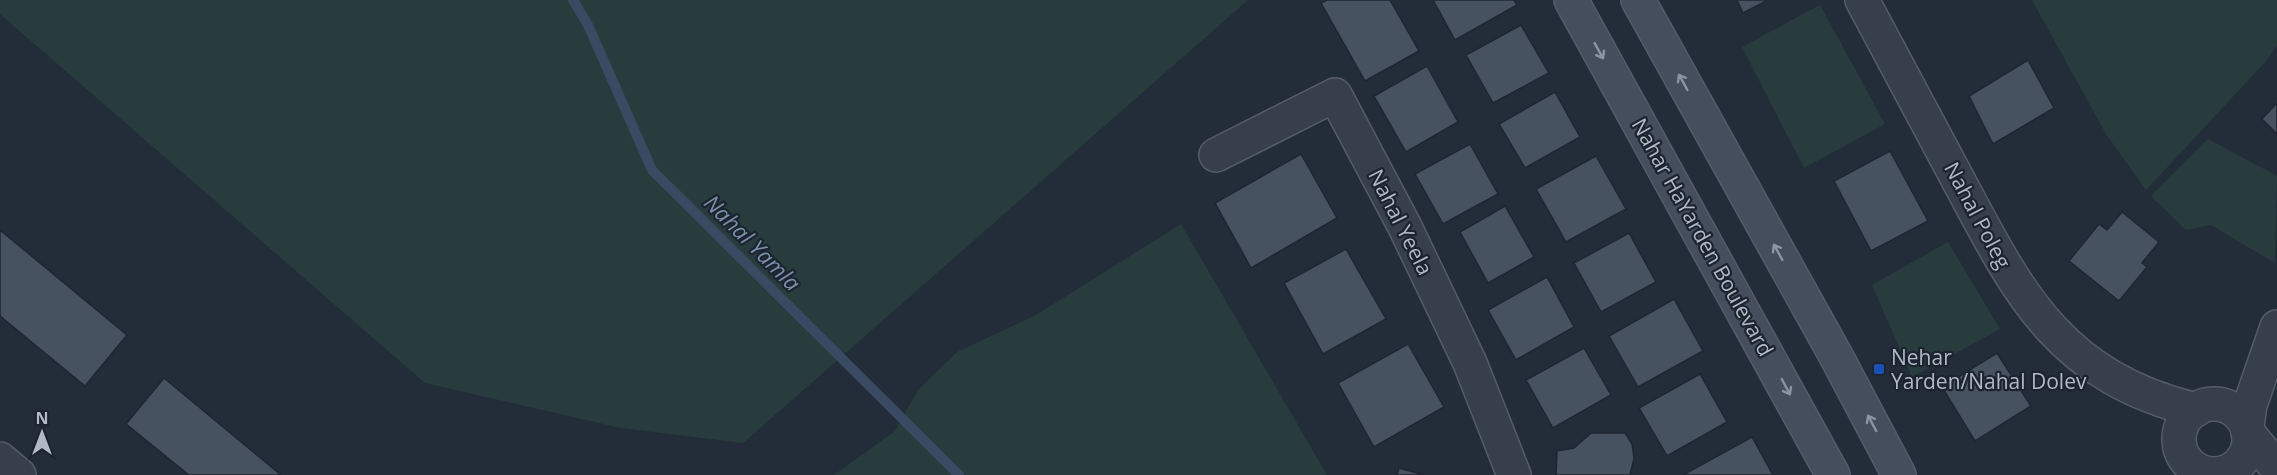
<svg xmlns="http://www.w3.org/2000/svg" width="2277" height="475" viewBox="0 0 2277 475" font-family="'Open Sans',sans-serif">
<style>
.green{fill:#283c3d}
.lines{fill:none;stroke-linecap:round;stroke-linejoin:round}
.stream{stroke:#394a62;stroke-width:10}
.building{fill:#475261;stroke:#1e2631;stroke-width:1.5}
.minor-casing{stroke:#555c68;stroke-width:36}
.secondary-casing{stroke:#555c68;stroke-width:36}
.minor{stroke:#373f4a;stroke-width:33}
.secondary{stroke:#454e5d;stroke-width:33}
.oneway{stroke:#8c94a1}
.transit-dot{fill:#1a4fb4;stroke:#1c242f;stroke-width:2}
.labels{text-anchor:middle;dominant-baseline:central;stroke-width:4.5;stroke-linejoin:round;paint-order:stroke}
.street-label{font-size:21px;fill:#b2b9c6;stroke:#1c242f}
.poi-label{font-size:21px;fill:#b2b9c6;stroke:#1c242f;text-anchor:start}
.water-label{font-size:22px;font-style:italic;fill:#7c8fac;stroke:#1c242f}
</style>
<rect width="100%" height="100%" fill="#232d39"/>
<g class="green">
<polygon points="0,0 1248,0 743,443 621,428 425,383 0,14"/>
<polygon points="2032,0 2277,0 2277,45 2267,60 2146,190 2106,134"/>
<polygon points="1820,5 1885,124 1804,168 1742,47"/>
<polygon points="2208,139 2277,176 2275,263 2211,225 2186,230 2151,196"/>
<polygon points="1181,224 1327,475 834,475 895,431 918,390 957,352 1036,315"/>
<polygon points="1948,242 2000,329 1912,377 1872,285"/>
</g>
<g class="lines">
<polyline class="stream" points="573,0 588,25 652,170 959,475"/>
</g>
<g class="building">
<polygon points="1327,0 1390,0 1419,51 1365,81 1321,3"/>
<polygon points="1433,0 1514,0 1517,5 1455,40"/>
<polygon points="1737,0 1768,0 1743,13"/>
<polygon points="1521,25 1549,73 1493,103 1466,55"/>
<polygon points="2028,60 2054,108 1993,144 1969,96"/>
<polygon points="1427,66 1458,122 1406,152 1374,96"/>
<polygon points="1555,92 1580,137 1525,168 1499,124"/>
<polygon points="2277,103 2277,134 2262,119"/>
<polygon points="1470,144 1498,194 1443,224 1415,174"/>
<polygon points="1890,151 1928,221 1871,251 1834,181"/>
<polygon points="1301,154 1337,218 1251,268 1215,203"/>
<polygon points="1596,156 1626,209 1566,242 1536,189"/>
<polygon points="1505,206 1534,257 1488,283 1460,232"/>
<polygon points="2122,212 2159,242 2142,263 2147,267 2119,301 2069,261 2099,224 2107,230"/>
<polygon points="0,230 127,335 85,386 0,316"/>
<polygon points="1629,233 1656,282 1601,312 1574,263"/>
<polygon points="1346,249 1386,319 1323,354 1284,283"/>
<polygon points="1547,277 1574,327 1516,360 1488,310"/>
<polygon points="1674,299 1703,351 1638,387 1609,336"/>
<polygon points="1408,344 1444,407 1374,447 1338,383"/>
<polygon points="1584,348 1611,395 1553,428 1526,380"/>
<polygon points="1997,353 2031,406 1975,441 1942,387"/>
<polygon points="1700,374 1727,422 1667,456 1639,408"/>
<polygon points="164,378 281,475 189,475 126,424"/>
<polygon points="1591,433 1625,433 1632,444 1634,458 1630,475 1556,475 1557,451 1574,448"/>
<polygon points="1752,437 1773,475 1683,475"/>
<polygon points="1399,468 1424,475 1397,475"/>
</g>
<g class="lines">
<g class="minor-casing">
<g id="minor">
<path d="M1862 0C1893 58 1924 116 1955 174 2017 290 2056 376 2196 410"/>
<polyline points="1216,155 1335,95 1405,227 1470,363 1514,475"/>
<circle cx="2214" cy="439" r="35"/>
<polyline points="2247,426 2250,405 2277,327"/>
<polyline points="2248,433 2277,468"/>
<polyline points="0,459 19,475"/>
</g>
</g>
<g class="secondary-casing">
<g id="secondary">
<polyline points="1571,0 1833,475"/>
<polyline points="1638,0 1836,356 1899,475"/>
</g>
</g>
<use href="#minor" class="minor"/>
<use href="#secondary" class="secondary"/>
</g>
<defs><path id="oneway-shaft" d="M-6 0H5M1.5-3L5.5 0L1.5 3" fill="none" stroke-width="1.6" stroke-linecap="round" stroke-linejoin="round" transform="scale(1.5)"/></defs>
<g class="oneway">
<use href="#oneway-shaft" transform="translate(1599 51) rotate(61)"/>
<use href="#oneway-shaft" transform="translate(1683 82) rotate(-119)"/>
<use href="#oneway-shaft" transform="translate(1778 252) rotate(-119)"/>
<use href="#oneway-shaft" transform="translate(1786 387) rotate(62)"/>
<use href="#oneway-shaft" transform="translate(1872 423) rotate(-118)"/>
</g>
<rect class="transit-dot" x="1873" y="363" width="12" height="12" rx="3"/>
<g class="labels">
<g class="street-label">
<text transform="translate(1978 215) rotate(62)">Nahal Poleg</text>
<text transform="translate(1401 222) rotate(63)">Nahal Yeela</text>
<text transform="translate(1703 237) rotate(61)">Nahar HaYarden Boulevard</text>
</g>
<g class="poi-label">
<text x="1891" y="357">Nehar<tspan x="1891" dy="24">Yarden/Nahal Dolev</tspan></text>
</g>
<g class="water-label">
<text transform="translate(753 242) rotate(45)">Nahal Yamla</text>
</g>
</g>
<g transform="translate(42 433)" stroke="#1c242f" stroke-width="4.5" paint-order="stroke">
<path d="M0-4.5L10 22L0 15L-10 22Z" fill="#b2b9c6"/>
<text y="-9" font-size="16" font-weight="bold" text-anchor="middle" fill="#b2b9c6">N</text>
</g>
</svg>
